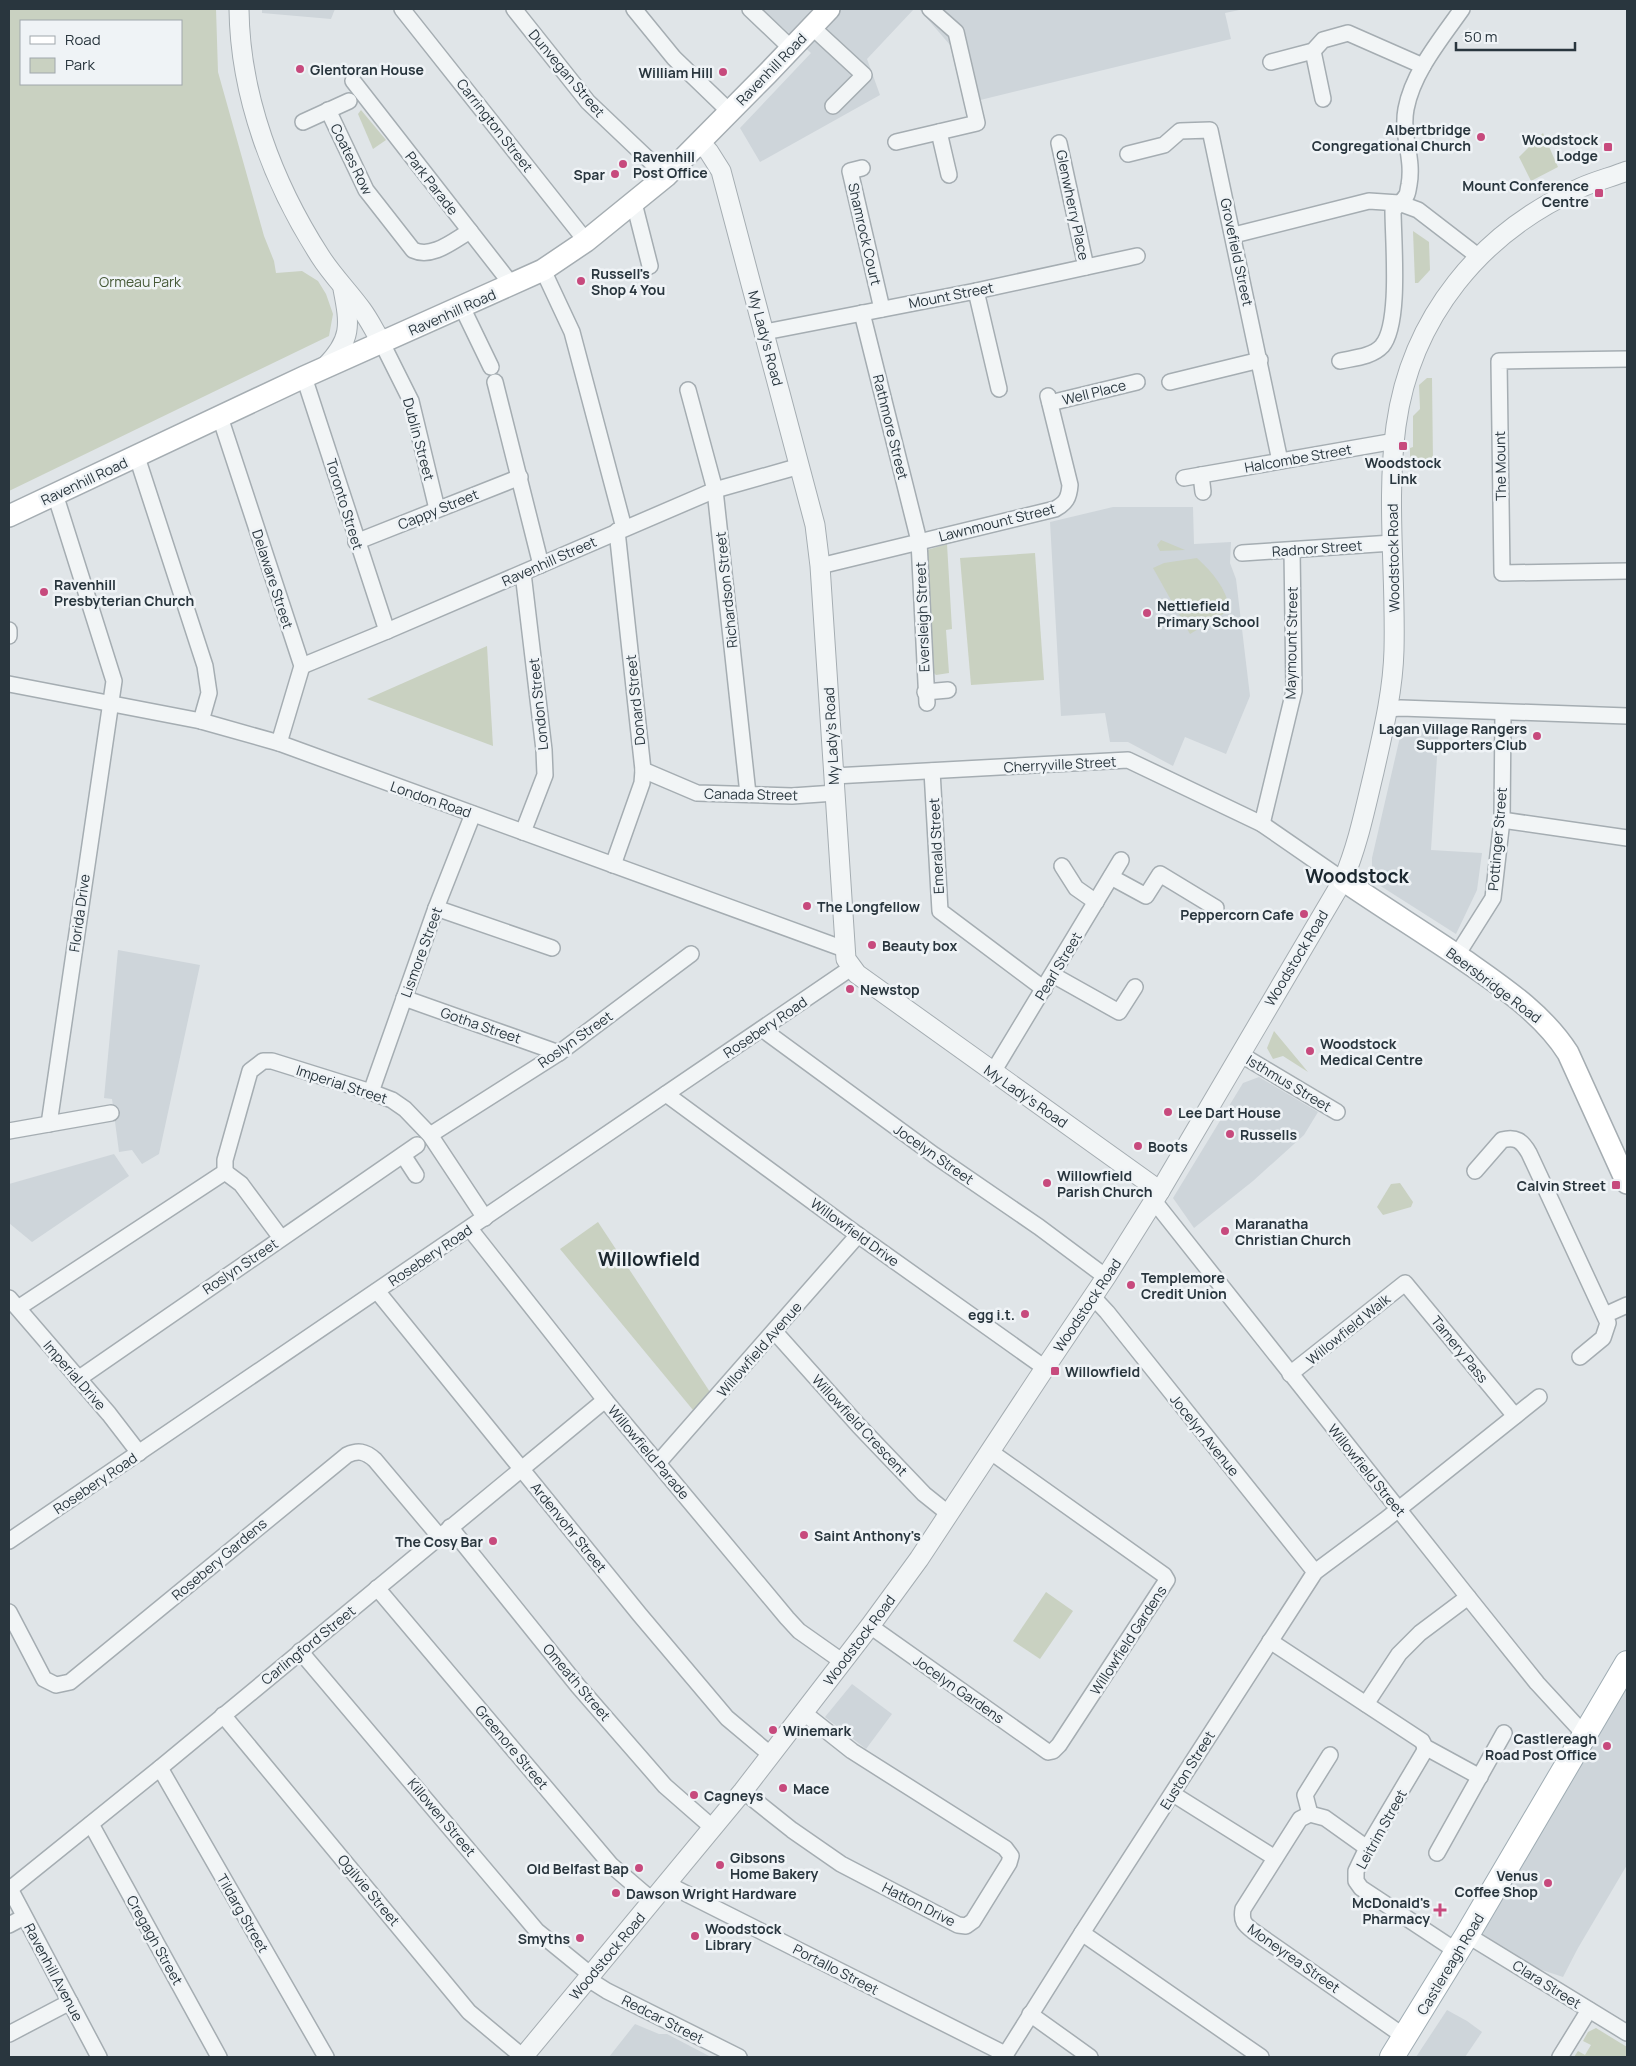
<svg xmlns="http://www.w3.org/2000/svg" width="1636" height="2066" viewBox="0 0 1636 2066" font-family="Manrope,sans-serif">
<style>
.built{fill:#ced5da}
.green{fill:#c9d1c1;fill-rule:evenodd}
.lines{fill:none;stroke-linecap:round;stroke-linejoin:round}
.minor-casing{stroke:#a5adb2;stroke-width:18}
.tertiary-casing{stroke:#a5adb2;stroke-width:21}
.secondary-casing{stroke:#a5adb2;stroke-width:24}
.primary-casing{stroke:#9facb3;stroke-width:26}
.minor{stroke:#f2f5f6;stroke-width:15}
.tertiary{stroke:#f2f5f6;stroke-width:19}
.secondary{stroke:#fff;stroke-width:21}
.primary{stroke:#fff;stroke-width:24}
.poi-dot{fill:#c74a7d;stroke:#eff3f6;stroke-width:2}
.labels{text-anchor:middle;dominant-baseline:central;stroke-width:5;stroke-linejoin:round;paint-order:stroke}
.poi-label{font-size:14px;font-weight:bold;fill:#29363e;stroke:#eff3f6;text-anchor:start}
.street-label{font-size:14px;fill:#29363e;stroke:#eff3f6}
.park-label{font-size:14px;fill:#465937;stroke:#eff3f6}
.district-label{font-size:19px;font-weight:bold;fill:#1b272f;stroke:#eff3f6}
</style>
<rect width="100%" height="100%" fill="#e0e5e8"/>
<g class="built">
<polygon points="262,9 335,9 331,19 262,13"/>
<polygon points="762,9 914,9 867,59 880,95 760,162 740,128 811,53"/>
<polygon points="919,9 1244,9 1225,13 1231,39 964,104 950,45"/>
<polygon points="1113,507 1193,507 1194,544 1231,542 1230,563 1236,579 1250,696 1226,754 1185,737 1173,766 1128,742 1110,742 1105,713 1061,716 1050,522"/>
<polygon points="1403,724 1439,726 1431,850 1482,853 1477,890 1456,934 1379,885 1372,871 1372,858"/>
<polygon points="118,950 200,965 159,1154 142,1164 132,1150 119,1152 112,1099 104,1098"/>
<polygon points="1259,1077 1318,1112 1304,1135 1253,1181 1194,1228 1173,1198 1243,1083"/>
<polygon points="114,1154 129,1176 32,1242 9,1223 9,1184"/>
<polygon points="1627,1683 1627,1865 1578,1948 1563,1977 1530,1966 1478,1933"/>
<polygon points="852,1684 892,1714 866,1749 825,1717"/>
<polygon points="1447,2010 1467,2021 1482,2032 1465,2057 1416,2057"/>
<polygon points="635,2024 659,2034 667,2034 711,2057 609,2057"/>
</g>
<g class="green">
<path d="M9 9H216L218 72 264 236 274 261 276 273 302 271 318 281 326 294 333 314 329 336 9 491ZM181 21V84H21V21Z"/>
<polygon points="361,110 386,140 373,149 358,114"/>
<polygon points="1543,133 1558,167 1531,181 1519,157"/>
<polygon points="1413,231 1429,242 1430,270 1418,283 1415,283"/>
<polygon points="1427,378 1432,378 1433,463 1413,463 1413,460 1410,460 1410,448 1413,447 1413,416 1420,409 1419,385"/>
<polygon points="1161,540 1185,550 1160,551 1157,545"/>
<polygon points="947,544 952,629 946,630 949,673 936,675 933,672 927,550"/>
<polygon points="1035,553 1044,680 971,685 960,558"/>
<path d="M1197 558C1213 573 1226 588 1230 610L1190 634 1153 568 1164 563Z"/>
<polygon points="487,646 493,746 367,699"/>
<polygon points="1274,1031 1308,1072 1283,1056 1273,1059 1267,1048"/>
<polygon points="1400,1183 1413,1202 1411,1207 1383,1215 1377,1207 1391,1184"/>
<polygon points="598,1222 710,1392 693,1410 560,1249"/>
<polygon points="1046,1592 1073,1611 1040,1659 1013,1641"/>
<polygon points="1596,2028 1627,2047 1627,2057 1574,2057 1578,2051 1585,2055 1591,2045 1583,2041 1588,2032"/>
</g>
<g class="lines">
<g class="minor-casing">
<g id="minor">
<polyline points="402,9 586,241"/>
<polyline points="514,9 588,102 666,176"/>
<polyline points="634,9 674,58 730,112"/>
<polyline points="750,9 792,49"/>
<polyline points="812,27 864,75 833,106"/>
<polyline points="1313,51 1323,99"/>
<polyline points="1271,62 1313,51 1323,40 1348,33 1423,66"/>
<polyline points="353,81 512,285"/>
<path d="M328 110 366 190 413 250C432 259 453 241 470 231"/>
<polyline points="303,122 349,101"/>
<polyline points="939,132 949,175"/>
<polyline points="896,142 977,123 956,32 930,9"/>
<polyline points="1059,143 1086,267"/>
<polyline points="1128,154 1164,145 1180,131 1210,130 1280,461"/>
<polyline points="862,168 850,171 882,309"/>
<polyline points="634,203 650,266"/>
<polyline points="1234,235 1369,201 1399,203 1418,210 1479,257"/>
<polyline points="543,270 572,332 624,528"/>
<polyline points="976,291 999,389"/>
<polyline points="462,307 491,367"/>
<polyline points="862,313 919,541 927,703"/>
<polyline points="765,332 976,291 1137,256"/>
<polyline points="382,343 411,401 437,509"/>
<polyline points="1627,359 1499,361 1502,573 1627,571"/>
<path d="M1340 361C1353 358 1372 357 1382 346 1401 324 1393 241 1393 210 1397 206 1403 201 1406 196 1408 194 1408 189 1409 185 1414 157 1401 136 1406 109 1413 72 1441 39 1462 9"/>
<polyline points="304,377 387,631"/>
<polyline points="495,382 541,565"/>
<polyline points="1170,382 1260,360"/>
<polyline points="688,390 715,490 748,794"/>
<polyline points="1050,403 1137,382"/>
<polyline points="220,417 302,666 279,743"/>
<polyline points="137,457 205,666 209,693 201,721"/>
<polyline points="1201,475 1203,492"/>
<polyline points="1184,478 1395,441"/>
<polyline points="356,542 520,477"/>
<polyline points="1242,553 1392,543"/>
<path d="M820 566 1055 509C1066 503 1069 498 1070 485L1048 396"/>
<polyline points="9,630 9,636"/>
<polyline points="302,666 387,631 715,490 800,466"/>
<polyline points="9,684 201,721 279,743 844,949"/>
<polyline points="925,692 948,690"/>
<polyline points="1388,709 1401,708 1627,716"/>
<polyline points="643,770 697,793 792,796 835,793"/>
<polyline points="932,771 940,911 1044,989"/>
<polyline points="834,776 1128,760 1262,824 1343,880"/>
<polyline points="1502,820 1627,838"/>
<polyline points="1262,824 1294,691 1292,550"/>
<polyline points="523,832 545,775 544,750 523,573"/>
<polyline points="613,865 642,783 643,770 617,531"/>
<polyline points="1062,866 1076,888 1096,902"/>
<polyline points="1111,877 1146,896 1160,874 1216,908"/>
<polyline points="436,908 552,948"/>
<polyline points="1457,955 1493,898 1502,820 1503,713"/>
<polyline points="1053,975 1119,1012 1135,987"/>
<polyline points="404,998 559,1053"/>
<polyline points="762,1029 934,1155 1039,1227 1106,1277"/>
<polyline points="1240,1054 1337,1112"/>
<polyline points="993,1072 1121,860"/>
<polyline points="371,1092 436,908 473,814"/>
<polyline points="666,1094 858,1235 1045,1368"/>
<polyline points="49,1124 114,681 55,494"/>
<polyline points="9,1131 111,1113"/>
<polyline points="430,1135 559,1053 691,954"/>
<polyline points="403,1155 416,1175"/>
<path d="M1475 1171 1502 1140C1516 1136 1522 1141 1529 1153L1608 1323 1603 1338 1580 1357"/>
<polyline points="225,1172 241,1184 281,1238"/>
<polyline points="1154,1201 1468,1597 1537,1683 1584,1734"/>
<polyline points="470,1229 605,1400 787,1618 799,1631 843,1662"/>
<polyline points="377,1291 640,1615 727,1718 771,1755"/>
<polyline points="9,1298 109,1414 139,1453"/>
<polyline points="1094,1298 1107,1312 1315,1572"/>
<polyline points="18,1308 225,1172 225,1160 250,1071 263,1061 272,1061 371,1092 392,1100 405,1109 430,1135 485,1218"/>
<polyline points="1605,1315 1627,1305"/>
<polyline points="775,1332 859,1426 924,1494 949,1514"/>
<polyline points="1290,1374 1405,1283 1515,1416"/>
<polyline points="78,1379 417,1145"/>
<polyline points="658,1463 858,1235"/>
<polyline points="450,1527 578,1686 665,1786 713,1828"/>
<polyline points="9,1541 851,968"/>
<polyline points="377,1588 611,1865 653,1901"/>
<path d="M9 1612 44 1679 56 1685 70 1682 347 1455C358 1450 365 1451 375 1460L439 1536"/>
<polyline points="870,1626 1048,1752 1053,1751 1059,1745 1167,1580 1164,1575 991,1452"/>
<polyline points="1270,1641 1422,1741 1425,1747 1480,1777"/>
<polyline points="300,1651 537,1931 591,1975"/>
<polyline points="1366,1704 1399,1654 1420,1633 1468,1597"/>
<polyline points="223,1715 469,2012 523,2057"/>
<polyline points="1425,1747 1424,1752 1367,1848 1356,1871 1356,1881 1361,1888 1458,1952"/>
<polyline points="160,1768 326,2057"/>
<polyline points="743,1791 792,1830 841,1864 958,1925 966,1926 973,1921 1009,1863 1011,1856 1005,1848 852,1751 804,1713"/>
<polyline points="1173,1794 1275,1858"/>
<polyline points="1310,1814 1305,1795 1330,1755"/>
<polyline points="91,1824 219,2057"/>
<path d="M1367 1848 1325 1818 1310 1814 1300 1819 1243 1909C1241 1921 1244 1924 1253 1931L1405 2037"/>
<polyline points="1437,1853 1504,1733"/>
<polyline points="668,1882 677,1889 1005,2054"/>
<polyline points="9,1887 99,2057"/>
<polyline points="10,1889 160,1768 605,1400"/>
<polyline points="9,1925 24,1917"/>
<polyline points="1082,1933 1261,2057"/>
<polyline points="1467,1935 1627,2033"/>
<polyline points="588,1979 607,1991 739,2057"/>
<polyline points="1030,2014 1090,2057"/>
<polyline points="9,2034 70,2002"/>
<polyline points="1004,2057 1082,1933 1315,1572 1385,1520 1539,1397"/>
<polyline points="1560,2057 1589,2010"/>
</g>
</g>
<g class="tertiary-casing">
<g id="tertiary">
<path d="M239 9C240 96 273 183 320 256 332 275 349 292 362 310 370 321 375 332 382 343"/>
<polyline points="700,142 709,152 721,171 815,525 820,566 846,959 857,974 1160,1191"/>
<path d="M325 367C352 340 350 325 343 289"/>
<path d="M523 2057 743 1791 870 1626 919 1559 1045 1368 1106 1277 1160 1191 1343 880C1358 845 1365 809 1374 772 1383 732 1393 691 1394 650 1396 575 1386 500 1396 426 1411 317 1481 232 1580 188 1595 181 1612 177 1627 171"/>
</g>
</g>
<g class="secondary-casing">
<g id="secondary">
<polyline points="9,516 304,377 543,270 586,241 666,176 767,74 829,9"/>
<path d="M1343 880C1384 908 1426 934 1467 962 1504 988 1543 1014 1568 1053L1627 1183"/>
</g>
</g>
<g class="primary-casing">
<polyline id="primary" points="1392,2057 1467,1935 1627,1663"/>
</g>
<use href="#minor" class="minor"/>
<use href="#tertiary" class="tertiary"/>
<use href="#secondary" class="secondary"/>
<use href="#primary" class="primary"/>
</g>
<g class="poi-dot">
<circle cx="300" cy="69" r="5"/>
<circle cx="723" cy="72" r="5"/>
<circle cx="1481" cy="137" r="5"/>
<rect x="1603" y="142" width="10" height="10" rx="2.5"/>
<circle cx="623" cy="164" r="5"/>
<circle cx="615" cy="174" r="5"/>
<rect x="1594" y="188" width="10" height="10" rx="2.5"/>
<circle cx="581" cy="281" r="5"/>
<rect x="1398" y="441" width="10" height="10" rx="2.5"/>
<circle cx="44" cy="592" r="5"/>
<circle cx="1147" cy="613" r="5"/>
<circle cx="1537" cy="736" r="5"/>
<circle cx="807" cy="906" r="5"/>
<circle cx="1304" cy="914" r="5"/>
<circle cx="872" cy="945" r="5"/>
<circle cx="850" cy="989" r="5"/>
<circle cx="1310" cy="1051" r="5"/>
<circle cx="1168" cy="1112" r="5"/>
<circle cx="1230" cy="1134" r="5"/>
<circle cx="1138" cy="1146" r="5"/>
<circle cx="1047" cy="1183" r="5"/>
<rect x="1611" y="1180" width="10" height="10" rx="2.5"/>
<circle cx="1225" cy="1231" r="5"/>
<circle cx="1131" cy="1285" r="5"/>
<circle cx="1025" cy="1314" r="5"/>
<rect x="1050" y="1366" width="10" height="10" rx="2.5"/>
<circle cx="804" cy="1535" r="5"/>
<circle cx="493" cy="1541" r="5"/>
<circle cx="773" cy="1730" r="5"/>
<circle cx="1607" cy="1746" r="5"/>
<circle cx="783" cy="1788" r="5"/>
<circle cx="694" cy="1795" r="5"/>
<circle cx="720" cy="1865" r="5"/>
<circle cx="639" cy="1868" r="5"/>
<circle cx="1548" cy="1883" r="5"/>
<circle cx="616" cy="1893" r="5"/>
<path d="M1437.5 1902.5h5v5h5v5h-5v5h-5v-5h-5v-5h5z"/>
<circle cx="695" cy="1936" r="5"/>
<circle cx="580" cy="1938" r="5"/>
</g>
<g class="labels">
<g class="poi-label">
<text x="310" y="69">Glentoran House</text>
<text x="713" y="72" text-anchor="end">William Hill</text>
<text x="1471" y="129" text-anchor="end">Albertbridge<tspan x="1471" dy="16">Congregational Church</tspan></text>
<text x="1598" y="139" text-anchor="end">Woodstock<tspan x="1598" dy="16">Lodge</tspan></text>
<text x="633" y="156">Ravenhill<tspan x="633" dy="16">Post Office</tspan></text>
<text x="605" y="174" text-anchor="end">Spar</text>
<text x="1589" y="185" text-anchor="end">Mount Conference<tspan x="1589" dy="16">Centre</tspan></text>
<text x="591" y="273">Russell's<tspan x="591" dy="16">Shop 4 You</tspan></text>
<text x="1403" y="462" text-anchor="middle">Woodstock<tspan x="1403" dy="16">Link</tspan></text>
<text x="54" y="584">Ravenhill<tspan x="54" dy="16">Presbyterian Church</tspan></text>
<text x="1157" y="605">Nettlefield<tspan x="1157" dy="16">Primary School</tspan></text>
<text x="1527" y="728" text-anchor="end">Lagan Village Rangers<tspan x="1527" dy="16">Supporters Club</tspan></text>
<text x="817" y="906">The Longfellow</text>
<text x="1294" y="914" text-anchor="end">Peppercorn Cafe</text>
<text x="882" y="945">Beauty box</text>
<text x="860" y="989">Newstop</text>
<text x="1320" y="1043">Woodstock<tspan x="1320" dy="16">Medical Centre</tspan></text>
<text x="1178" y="1112">Lee Dart House</text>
<text x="1240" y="1134">Russells</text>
<text x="1148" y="1146">Boots</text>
<text x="1057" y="1175">Willowfield<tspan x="1057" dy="16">Parish Church</tspan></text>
<text x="1606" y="1185" text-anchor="end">Calvin Street</text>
<text x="1235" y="1223">Maranatha<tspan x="1235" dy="16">Christian Church</tspan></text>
<text x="1141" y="1277">Templemore<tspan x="1141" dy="16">Credit Union</tspan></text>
<text x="1015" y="1314" text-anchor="end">egg i.t.</text>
<text x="1065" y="1371">Willowfield</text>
<text x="814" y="1535">Saint Anthony's</text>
<text x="483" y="1541" text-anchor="end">The Cosy Bar</text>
<text x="783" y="1730">Winemark</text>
<text x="1597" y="1738" text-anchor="end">Castlereagh<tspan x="1597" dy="16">Road Post Office</tspan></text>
<text x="793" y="1788">Mace</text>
<text x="704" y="1795">Cagneys</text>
<text x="730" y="1857">Gibsons<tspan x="730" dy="16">Home Bakery</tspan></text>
<text x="629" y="1868" text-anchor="end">Old Belfast Bap</text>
<text x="1538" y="1875" text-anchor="end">Venus<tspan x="1538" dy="16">Coffee Shop</tspan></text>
<text x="626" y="1893">Dawson Wright Hardware</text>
<text x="1430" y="1902" text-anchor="end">McDonald's<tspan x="1430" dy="16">Pharmacy</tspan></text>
<text x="705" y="1928">Woodstock<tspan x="705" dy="16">Library</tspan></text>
<text x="570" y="1938" text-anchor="end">Smyths</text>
</g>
<g class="street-label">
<text transform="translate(771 69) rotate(-46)">Ravenhill Road</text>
<text transform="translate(567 73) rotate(50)">Dunvegan Street</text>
<text transform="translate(495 125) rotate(52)">Carrington Street</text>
<text transform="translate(352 159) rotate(64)">Coates Row</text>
<text transform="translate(432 183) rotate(52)">Park Parade</text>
<text transform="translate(1073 205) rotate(78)">Glenwherry Place</text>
<text transform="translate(865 234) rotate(77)">Shamrock Court</text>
<text transform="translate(1237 252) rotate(78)">Grovefield Street</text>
<text transform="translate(951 295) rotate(-11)">Mount Street</text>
<text transform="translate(452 312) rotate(-24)">Ravenhill Road</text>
<text transform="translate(766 338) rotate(75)">My Lady's Road</text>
<text transform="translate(1094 392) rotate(-14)">Well Place</text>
<text transform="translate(891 427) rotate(76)">Rathmore Street</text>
<text transform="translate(419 439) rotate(75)">Dublin Street</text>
<text transform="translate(1298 458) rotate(-10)">Halcombe Street</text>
<text transform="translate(1500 466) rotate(-91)">The Mount</text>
<text transform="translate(84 481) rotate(-25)">Ravenhill Road</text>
<text transform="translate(345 504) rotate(73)">Toronto Street</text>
<text transform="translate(438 509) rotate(-22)">Cappy Street</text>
<text transform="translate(997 522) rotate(-14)">Lawnmount Street</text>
<text transform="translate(1317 548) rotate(-4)">Radnor Street</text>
<text transform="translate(1393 558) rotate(-91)">Woodstock Road</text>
<text transform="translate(549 561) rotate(-24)">Ravenhill Street</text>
<text transform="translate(273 579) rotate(72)">Delaware Street</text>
<text transform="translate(726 590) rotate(-96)">Richardson Street</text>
<text transform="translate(922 617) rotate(-92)">Eversleigh Street</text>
<text transform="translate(1291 643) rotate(-89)">Maymount Street</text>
<text transform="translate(635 700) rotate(-96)">Donard Street</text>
<text transform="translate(538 704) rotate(-96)">London Street</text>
<text transform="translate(831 736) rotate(-93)">My Lady's Road</text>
<text transform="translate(1060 764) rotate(-3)">Cherryville Street</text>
<text transform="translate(751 794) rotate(1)">Canada Street</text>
<text transform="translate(431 799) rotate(19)">London Road</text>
<text transform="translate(1497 839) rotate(-85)">Pottinger Street</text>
<text transform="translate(936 846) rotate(-93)">Emerald Street</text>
<text transform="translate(79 913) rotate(-82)">Florida Drive</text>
<text transform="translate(421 952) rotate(-70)">Lismore Street</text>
<text transform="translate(1296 958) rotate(-59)">Woodstock Road</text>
<text transform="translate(1058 966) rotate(-59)">Pearl Street</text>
<text transform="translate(1494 985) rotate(37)">Beersbridge Road</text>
<text transform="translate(481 1025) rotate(19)">Gotha Street</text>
<text transform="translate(765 1027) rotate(-34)">Rosebery Road</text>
<text transform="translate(575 1039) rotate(-35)">Roslyn Street</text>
<text transform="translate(1289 1083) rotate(31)">Isthmus Street</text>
<text transform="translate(342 1084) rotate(18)">Imperial Street</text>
<text transform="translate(1026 1096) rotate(35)">My Lady's Road</text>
<text transform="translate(934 1154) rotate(35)">Jocelyn Street</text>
<text transform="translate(855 1232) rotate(36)">Willowfield Drive</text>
<text transform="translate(430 1255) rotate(-34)">Rosebery Road</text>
<text transform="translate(240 1266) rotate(-34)">Roslyn Street</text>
<text transform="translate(1087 1305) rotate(-56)">Woodstock Road</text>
<text transform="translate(1348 1329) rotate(-39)">Willowfield Walk</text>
<text transform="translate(759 1349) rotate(-49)">Willowfield Avenue</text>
<text transform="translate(1460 1349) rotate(51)">Tamery Pass</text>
<text transform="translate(75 1375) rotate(49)">Imperial Drive</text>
<text transform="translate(860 1425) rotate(47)">Willowfield Crescent</text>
<text transform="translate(1205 1435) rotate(51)">Jocelyn Avenue</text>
<text transform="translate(649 1452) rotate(50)">Willowfield Parade</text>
<text transform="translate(1367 1470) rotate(51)">Willowfield Street</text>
<text transform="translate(95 1483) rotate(-34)">Rosebery Road</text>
<text transform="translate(569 1527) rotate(51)">Ardenvohr Street</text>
<text transform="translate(219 1559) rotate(-40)">Rosebery Gardens</text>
<text transform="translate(859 1640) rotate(-53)">Woodstock Road</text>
<text transform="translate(1128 1640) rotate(-57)">Willowfield Gardens</text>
<text transform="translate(308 1645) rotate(-39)">Carlingford Street</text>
<text transform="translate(577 1682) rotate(50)">Omeath Street</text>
<text transform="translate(959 1689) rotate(35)">Jocelyn Gardens</text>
<text transform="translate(512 1747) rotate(50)">Greenore Street</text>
<text transform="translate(1187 1770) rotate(-58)">Euston Street</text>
<text transform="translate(442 1817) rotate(50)">Killowen Street</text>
<text transform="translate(1381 1829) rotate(-61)">Leitrim Street</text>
<text transform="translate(369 1890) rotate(50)">Ogilvie Street</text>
<text transform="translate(919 1904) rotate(27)">Hatton Drive</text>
<text transform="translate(243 1913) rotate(60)">Tildarg Street</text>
<text transform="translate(155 1940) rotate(61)">Cregagh Street</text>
<text transform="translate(607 1956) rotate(-50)">Woodstock Road</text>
<text transform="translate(1294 1958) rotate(35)">Moneyrea Street</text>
<text transform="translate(1450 1964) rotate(-59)">Castlereagh Road</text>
<text transform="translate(836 1969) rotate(27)">Portallo Street</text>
<text transform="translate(54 1972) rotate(62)">Ravenhill Avenue</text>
<text transform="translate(1547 1984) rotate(32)">Clara Street</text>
<text transform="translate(663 2019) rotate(27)">Redcar Street</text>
</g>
<g class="park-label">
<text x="140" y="281">Ormeau Park</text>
</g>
<g class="district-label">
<text x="1357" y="876">Woodstock</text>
<text x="649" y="1259">Willowfield</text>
</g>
</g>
<rect width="1636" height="2066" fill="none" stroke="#29363e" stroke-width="20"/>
<rect x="20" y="20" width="162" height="65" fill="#eff3f6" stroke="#a0a7ac"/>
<rect x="30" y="36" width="25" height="8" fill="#ffffff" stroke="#a0a7ac"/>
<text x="65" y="45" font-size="15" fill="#29363e">Road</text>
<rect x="30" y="58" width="25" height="15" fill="#c9d1c1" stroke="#a0a7ac"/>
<text x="65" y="70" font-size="15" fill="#29363e">Park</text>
<path d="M1456 42v8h119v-8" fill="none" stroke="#29363e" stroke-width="2.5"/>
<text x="1464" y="42" font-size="15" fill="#29363e" stroke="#eff3f6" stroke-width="4" paint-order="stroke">50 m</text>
</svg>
